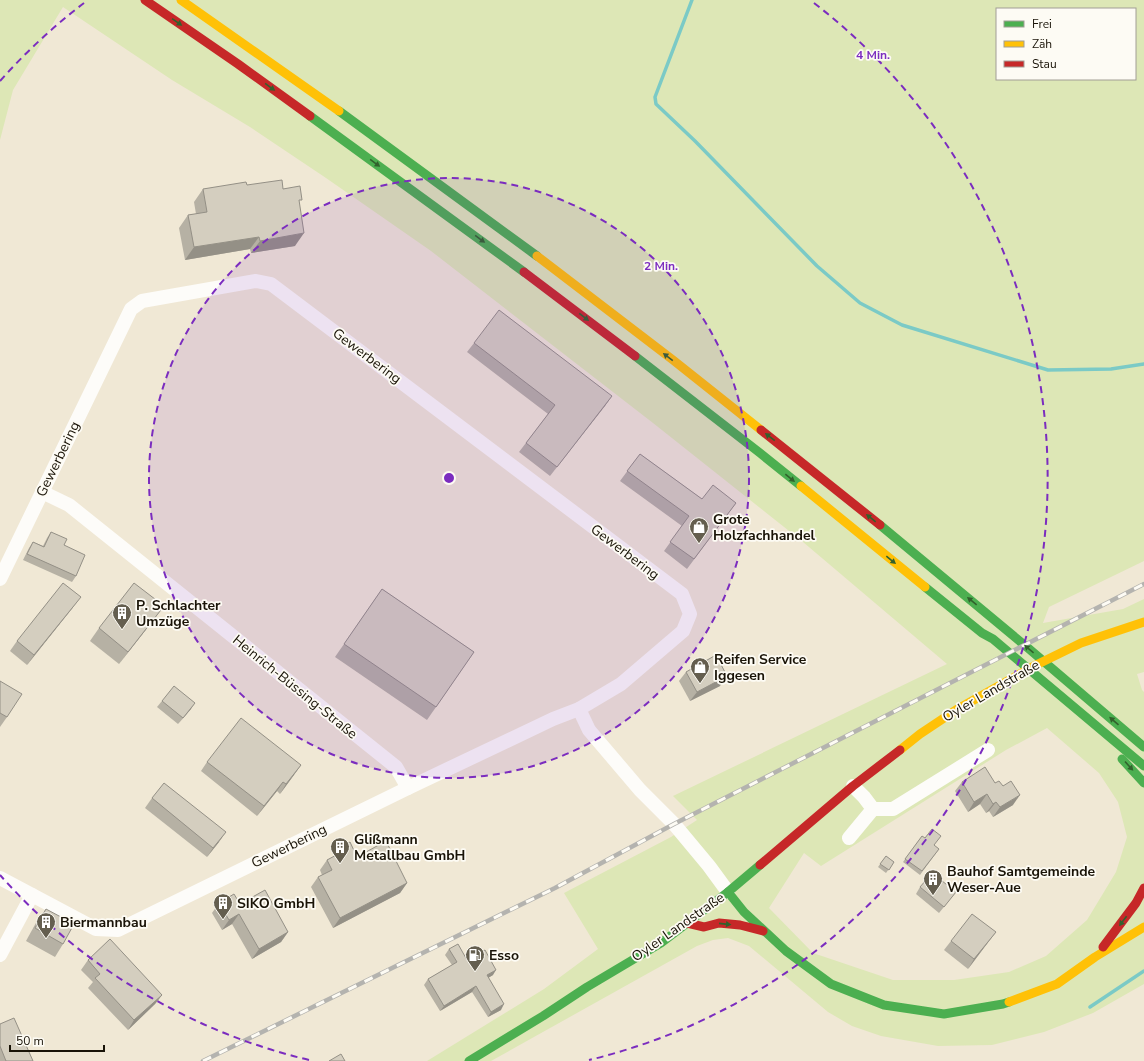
<svg xmlns="http://www.w3.org/2000/svg" width="1144" height="1061" viewBox="0 0 1144 1061" font-family="'Nunito Sans',sans-serif">
<style>
.green{fill:#dde7b6;fill-rule:evenodd}
.lines{fill:none;stroke-linecap:round;stroke-linejoin:round}
.stream{stroke:#7bcac6;stroke-width:3.5}
.street{stroke:#fdfcf9;stroke-width:14}
.fast{stroke:#4caf50;stroke-width:9}
.slow{stroke:#ffc107;stroke-width:9}
.jam{stroke:#c62828;stroke-width:9}
.rail-casing{stroke:#b4b3af;stroke-width:4.5}
.rail{stroke:#fdfbf4;stroke-width:3;stroke-dasharray:9;stroke-linecap:butt}
.wall{fill:#b6b1a4}
.shaded-wall{fill:#949086}
.building{fill:#d4cebf;stroke:#949086}
.oneway{fill:#32612c}
.ring{fill:none;stroke:#7b2cbf;stroke-width:2;stroke-dasharray:7 5}
.labels{text-anchor:middle;dominant-baseline:central;stroke-width:3.5;stroke-linejoin:round;paint-order:stroke}
.street-label{font-size:14px;fill:#191307;stroke:#fdfbf4}
.poi-label{font-size:14px;font-weight:bold;fill:#191307;stroke:#fdfbf4;text-anchor:start}
.centre{fill:#7b2cbf;stroke:#fdfbf4;stroke-width:2}
.ring-label{font-size:12px;text-anchor:middle;font-weight:bold;fill:#7b2cbf;stroke:#fdfbf4;stroke-width:3.5;stroke-linejoin:round;paint-order:stroke}
</style>
<rect width="100%" height="100%" fill="#f0e8d5"/>
<path class="green" d="M0 0H1144V561L1049 607 1043 623 1123 609 1144 599V672L1137 674 1142 690 1144 692V984L1093 1013 1044 1032 992 1045 938 1046 881 1036 852 1026 828 1012 749 946 728 938 713 940 697 946 491 1061H427L544 989 598 949 564 893 671 837 697 820 673 796 947 664 803 542 653 423 431 251 326 178 250 127 172 80 63 7 13 90 0 140ZM997 9H1135V79H997ZM1047 728 1099 773 1118 802 1127 837 1116 872 1087 920 1046 956 1009 972 954 980H893L813 953 769 908 804 853 821 866 1006 750Z"/>
<g class="lines">
<g class="stream">
<polyline points="692,0 655,97 656,104 695,141 817,266 860,303 902,325 1048,370 1111,369 1144,364"/>
<polyline points="1090,1007 1144,971"/>
</g>
<g class="street">
<polyline points="42,492 69,505 396,767 408,788"/>
<polyline points="0,579 131,309 142,301 256,281 271,284 682,594 690,614 683,631 621,684 579,709 553,719 408,788 118,930 96,929 0,878"/>
<polyline points="579,709 589,730 640,790 674,824 709,866 728,892"/>
<polyline points="853,786 864,797 873,809"/>
<polyline points="849,838 873,809 893,809 988,750"/>
<polyline points="0,955 32,895"/>
</g>
<g class="fast">
<polyline points="339,111 537,256"/>
<polyline points="310,116 524,272"/>
<polyline points="635,356 760,453 801,486"/>
<polyline points="880,525 1028,648 1144,747"/>
<polyline points="925,587 982,633 993,639 1144,766"/>
<polyline points="1122,759 1144,783"/>
<polyline points="728,892 744,912 786,951 831,984 884,1005 944,1014 1003,1004 1009,1002"/>
<polyline points="469,1061 543,1016 587,987 661,943 728,892 760,865"/>
</g>
<g class="slow">
<polyline points="181,0 339,111"/>
<polyline points="537,256 673,360 761,430"/>
<polyline points="801,486 925,587"/>
<polyline points="900,750 920,734 956,710 1036,665 1081,643 1144,622"/>
<polyline points="1009,1002 1057,984 1095,957 1144,927"/>
</g>
<g class="jam">
<polyline points="145,0 238,64 310,116"/>
<polyline points="524,272 635,356"/>
<polyline points="761,430 880,525"/>
<polyline points="760,865 853,786 900,750"/>
<polyline points="687,923 704,927 719,923 740,925 763,931"/>
<polyline points="1103,947 1136,903 1144,888"/>
</g>
<g class="rail-casing">
<polyline id="rail" points="203,1061 555,888 674,824 1144,584"/>
</g>
<use href="#rail" class="rail"/>
</g>
<g class="wall">
<polygon points="247,185 283,189 299,204 295,246 251,253 250,249 185,260 179,228 188,215 196,214 194,202 203,189"/>
<polygon points="474,343 612,396 550,476 519,452 548,414 467,352"/>
<polygon points="640,454 702,499 736,503 687,569 664,551 682,526 620,481"/>
<polygon points="51,532 64,545 76,576 72,582 23,560 29,548 33,542 43,546 47,538"/>
<polygon points="382,589 474,652 427,720 335,657"/>
<polygon points="74,606 27,665 10,651 17,641"/>
<polygon points="155,618 119,664 90,641 99,628"/>
<polygon points="686,672 720,686 690,701 679,681"/>
<polygon points="0,681 7,717 0,727"/>
<polygon points="162,701 191,709 178,724 157,707"/>
<polygon points="207,762 301,765 280,794 277,791 257,816 201,771"/>
<polygon points="962,782 995,783 1013,805 993,817 989,811 986,813 980,804 968,812 955,791"/>
<polygon points="152,798 219,842 207,857 145,808"/>
<polygon points="922,836 939,849 920,875 903,862"/>
<polygon points="340,847 407,883 400,893 333,928 311,887 318,877 322,875 320,870 327,860 333,857"/>
<polygon points="886,856 894,862 886,873 878,867"/>
<polygon points="920,887 956,892 939,913 916,894"/>
<polygon points="219,903 240,904 288,932 281,942 252,959 232,924 222,930 212,913"/>
<polygon points="46,909 63,944 55,957 26,941 37,921"/>
<polygon points="996,932 968,969 944,950 951,941"/>
<polygon points="449,949 493,975 488,978 501,1010 488,1017 472,992 440,1011 424,985 428,979 452,965 445,955"/>
<polygon points="88,960 162,995 155,1004 128,1030 88,988 93,982 81,970"/>
<polygon points="0,1024 33,1061 0,1061"/>
</g>
<g class="shaded-wall">
<polygon points="304,233 295,246 251,253 260,241"/>
<polygon points="259,237 250,249 185,260 194,247"/>
<polygon points="612,396 605,406 550,476 557,467"/>
<polygon points="81,597 74,606 27,665 34,655"/>
<polygon points="164,606 155,618 119,664 128,652"/>
<polygon points="727,676 720,686 690,701 697,692"/>
<polygon points="195,703 191,709 178,724 183,718"/>
<polygon points="301,765 294,775 280,794 286,784"/>
<polygon points="283,782 277,791 257,816 264,806"/>
<polygon points="987,794 980,804 968,812 974,802"/>
<polygon points="1020,795 1013,805 993,817 1000,807"/>
<polygon points="996,802 989,811 986,813 993,804"/>
<polygon points="226,832 219,842 207,857 213,848"/>
<polygon points="407,883 400,893 333,928 340,918"/>
<polygon points="239,914 232,924 222,930 229,920"/>
<polygon points="288,932 281,942 252,959 259,949"/>
<polygon points="996,932 989,941 968,969 974,959"/>
<polygon points="496,970 493,975 483,981 487,975"/>
<polygon points="476,986 472,992 440,1011 444,1006"/>
<polygon points="162,995 155,1004 128,1030 134,1020"/>
<polygon points="504,1004 501,1010 488,1017 491,1012"/>
</g>
<g class="building">
<polygon points="282,180 283,189 300,186 302,200 299,200 304,233 260,241 259,237 194,247 188,215 207,212 203,189 246,182 247,185"/>
<polygon points="499,310 612,396 557,467 526,443 555,405 474,343"/>
<polygon points="640,454 702,499 713,485 736,503 694,559 670,542 689,516 627,471"/>
<polygon points="51,532 67,539 64,545 85,555 76,576 27,554 33,542 44,547"/>
<polygon points="63,583 81,597 34,655 17,641"/>
<polygon points="134,583 164,606 128,652 99,628"/>
<polygon points="382,589 474,652 436,707 344,644"/>
<polygon points="716,655 727,676 697,692 686,672"/>
<polygon points="0,681 22,694 7,717 0,713"/>
<polygon points="174,686 195,703 183,718 162,701"/>
<polygon points="241,718 301,765 286,784 283,782 264,806 207,762"/>
<polygon points="985,767 995,783 999,781 1003,786 1011,781 1020,795 1000,807 996,802 993,804 987,794 974,802 962,782"/>
<polygon points="164,783 226,832 213,848 152,798"/>
<polygon points="932,829 941,836 934,845 939,849 922,871 905,859 922,836 925,838"/>
<polygon points="386,841 407,883 340,918 318,877 332,870 327,860 342,852 340,847 350,842 357,857"/>
<polygon points="886,856 894,862 889,870 880,864"/>
<polygon points="932,873 956,892 944,907 920,887"/>
<polygon points="265,890 288,932 259,949 239,914 229,920 219,903 234,894 240,904"/>
<polygon points="46,909 74,924 63,944 35,928"/>
<polygon points="972,914 996,932 974,959 951,941"/>
<polygon points="110,939 162,995 134,1020 95,978 100,974 88,960"/>
<polygon points="458,944 467,960 485,950 496,970 487,975 504,1004 491,1012 476,986 444,1006 428,979 457,962 449,949"/>
<polygon points="14,1018 33,1061 6,1061 0,1046 0,1024"/>
<polygon points="341,1054 345,1061 329,1061"/>
</g>
<defs><path id="oneway-solid" d="M-6-.8H1V-3.2L6.5 0L1 3.2V.8H-6Z"/></defs>
<g class="oneway">
<use href="#oneway-solid" transform="translate(177 22) rotate(35)"/>
<use href="#oneway-solid" transform="translate(270 87) rotate(36)"/>
<use href="#oneway-solid" transform="translate(375 163) rotate(36)"/>
<use href="#oneway-solid" transform="translate(480 239) rotate(36)"/>
<use href="#oneway-solid" transform="translate(584 317) rotate(38)"/>
<use href="#oneway-solid" transform="translate(668 357) rotate(-143)"/>
<use href="#oneway-solid" transform="translate(770 437) rotate(-142)"/>
<use href="#oneway-solid" transform="translate(790 478) rotate(39)"/>
<use href="#oneway-solid" transform="translate(871 518) rotate(-141)"/>
<use href="#oneway-solid" transform="translate(891 560) rotate(39)"/>
<use href="#oneway-solid" transform="translate(972 601) rotate(-141)"/>
<use href="#oneway-solid" transform="translate(1029 649) rotate(-140)"/>
<use href="#oneway-solid" transform="translate(1114 721) rotate(-139)"/>
<use href="#oneway-solid" transform="translate(1129 766) rotate(48)"/>
<use href="#oneway-solid" transform="translate(1123 921) rotate(127)"/>
<use href="#oneway-solid" transform="translate(725 924) rotate(6)"/>
</g>
<circle cx="449" cy="478" r="300" fill="#7b2cbf" fill-opacity=".12"/>
<g class="ring">
<circle cx="449" cy="478" r="300"/>
<path d="M309 1060A599 599 0 0 1 0 875M0 81A599 599 0 0 1 84 3M814 3A599 599 0 0 1 589 1060"/>
</g>
<defs>
<g id="shop-pin" transform="scale(1)"><path d="M0 17L-7.5 6A9.5 9.5 0 1 1 7.5 6Z" fill="#645e4f" stroke="#fdfbf4"/><path d="M-5-2.5h2.3a2.7 3.5 0 0 1 5.4 0H5L5.5 6h-11ZM-1.5-2.5h3a1.5 2.3 0 0 0-3 0Z" fill="#fff"/></g>
<g id="building-pin" transform="scale(1)"><path d="M0 17L-7.5 6A9.5 9.5 0 1 1 7.5 6Z" fill="#645e4f" stroke="#fdfbf4"/><path d="M-4-6H4V6H1V3H-1V6H-4ZM-2.5-4.3h1.7v1.8h-1.7ZM.8-4.3h1.7v1.8H.8ZM-2.5-1h1.7V.8h-1.7ZM.8-1h1.7V.8H.8Z" fill="#fff"/></g>
<g id="fuel-pin" transform="scale(1)"><path d="M0 17L-7.5 6A9.5 9.5 0 1 1 7.5 6Z" fill="#645e4f" stroke="#fdfbf4"/><path d="M-5.5-6h7V0h2V4h1.3V-2.5L3-4.5l.8-.8L6-3V5H2.5V1h-1V6h-7ZM-4.2-4.7v3.2H.2V-4.7Z" fill="#fff"/></g>
</defs>
<g fill-rule="evenodd">
<use href="#shop-pin" x="699" y="527"/>
<use href="#building-pin" x="122" y="613"/>
<use href="#shop-pin" x="700" y="667"/>
<use href="#building-pin" x="340" y="847"/>
<use href="#building-pin" x="933" y="879"/>
<use href="#building-pin" x="223" y="903"/>
<use href="#building-pin" x="46" y="922"/>
<use href="#fuel-pin" x="475" y="955"/>
</g>
<g class="labels">
<g class="street-label">
<text transform="translate(367 356) rotate(37)">Gewerbering</text>
<text transform="translate(58 459) rotate(-64)">Gewerbering</text>
<text transform="translate(625 552) rotate(37)">Gewerbering</text>
<text transform="translate(295 687) rotate(39)">Heinrich-Büssing-Straße</text>
<text transform="translate(991 691) rotate(-30)">Oyler Landstraße</text>
<text transform="translate(289 846) rotate(-26)">Gewerbering</text>
<text transform="translate(678 927) rotate(-35)">Oyler Landstraße</text>
</g>
<g class="poi-label">
<text x="713" y="519">Grote<tspan x="713" dy="16">Holzfachhandel</tspan></text>
<text x="136" y="605">P. Schlachter<tspan x="136" dy="16">Umzüge</tspan></text>
<text x="714" y="659">Reifen Service<tspan x="714" dy="16">Iggesen</tspan></text>
<text x="354" y="839">Glißmann<tspan x="354" dy="16">Metallbau GmbH</tspan></text>
<text x="947" y="871">Bauhof Samtgemeinde<tspan x="947" dy="16">Weser-Aue</tspan></text>
<text x="237" y="903">SIKO GmbH</text>
<text x="60" y="922">Biermannbau</text>
<text x="489" y="955">Esso</text>
</g>
</g>
<circle cx="449" cy="478" r="6" class="centre"/>
<g class="ring-label">
<text x="873" y="59">4 Min.</text>
<text x="661" y="270">2 Min.</text>
</g>
<rect x="996" y="8" width="140" height="72" fill="#fdfbf4" stroke="#a29e95"/>
<rect x="1004" y="21" width="20" height="6" fill="#4caf50" stroke="#a29e95"/>
<text x="1032" y="28" font-size="12" fill="#191307">Frei</text>
<rect x="1004" y="41" width="20" height="6" fill="#ffc107" stroke="#a29e95"/>
<text x="1032" y="48" font-size="12" fill="#191307">Zäh</text>
<rect x="1004" y="61" width="20" height="6" fill="#c62828" stroke="#a29e95"/>
<text x="1032" y="68" font-size="12" fill="#191307">Stau</text>
<path d="M10 1045v6h94v-6" fill="none" stroke="#191307" stroke-width="2"/>
<text x="16" y="1045" font-size="12" fill="#191307" stroke="#fdfbf4" stroke-width="3" paint-order="stroke">50 m</text>
</svg>
